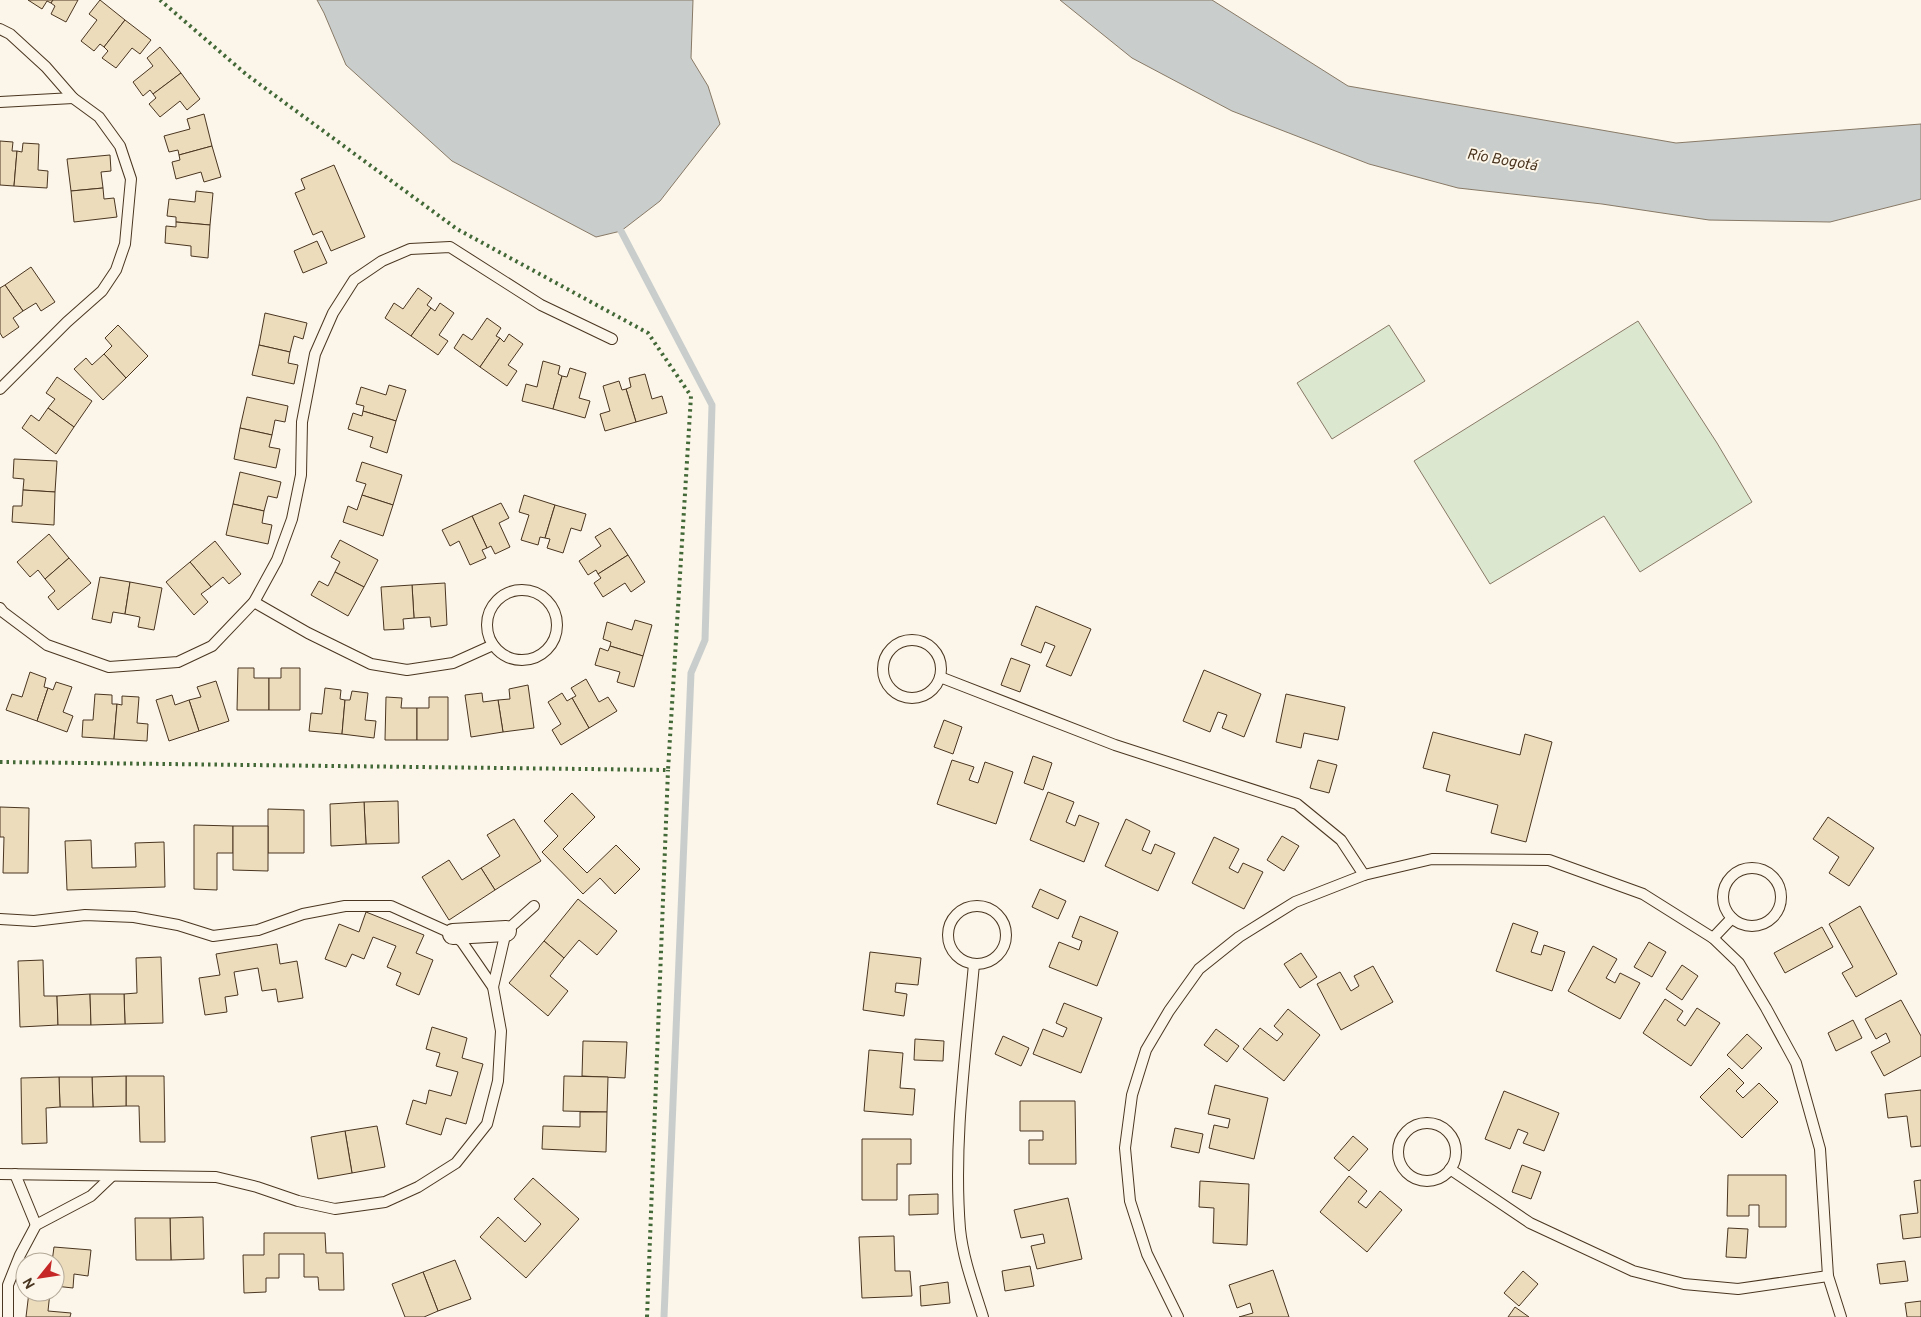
<svg xmlns="http://www.w3.org/2000/svg" width="1921" height="1317" viewBox="0 0 1921 1317" font-family="Overpass,sans-serif">
<style>
.green{fill:#dce7d0;stroke:#887966}
.water{fill:#c9cecd;stroke:#887966}
.lines{fill:none;stroke-linecap:round;stroke-linejoin:round}
.stream{stroke:#c9cecd;stroke-width:7}
.building{fill:#ecdcbc;stroke:#4a3520}
.lane-casing{stroke:#4a3520;stroke-width:12}
.street-casing{stroke:#4a3520;stroke-width:22}
.lane{stroke:#fbf6e9;stroke-width:10}
.street{stroke:#fbf6e9;stroke-width:20}
.hedge{stroke:#436837;stroke-width:4;stroke-dasharray:2.5 4;stroke-linecap:butt}
.labels{text-anchor:middle;dominant-baseline:central;stroke-width:4;stroke-linejoin:round;paint-order:stroke}
.water-label{font-size:15px;font-style:italic;fill:#4a3520;stroke:#fbf6e9}
</style>
<rect width="100%" height="100%" fill="#fbf6e9"/>
<g class="green">
<polygon points="1638,321 1717,443 1752,502 1640,572 1604,516 1490,584 1414,461"/>
<polygon points="1389,325 1425,381 1332,439 1297,383"/>
</g>
<g class="water">
<polygon points="317,0 693,0 691,58 708,86 720,124 660,201 621,231 596,237 452,161 346,65 324,13"/>
<polygon points="1060,0 1212,0 1348,86 1676,143 1921,124 1921,199 1830,222 1709,220 1602,204 1458,188 1369,164 1232,111 1132,58"/>
</g>
<g class="lines">
<polyline class="stream" points="621,231 712,405 705,640 691,673 664,1317"/>
</g>
<g class="building">
<polygon points="28,0 53,0 51,3 47,1 42,9"/>
<polygon points="53,0 78,0 66,22 51,14 55,6 51,3"/>
<polygon points="100,0 125,20 104,47 100,44 94,51 81,41 97,20 89,14"/>
<polygon points="125,20 151,40 140,54 132,48 116,68 102,58 108,51 104,47"/>
<polygon points="160,47 181,73 153,94 150,90 143,96 133,82 153,66 147,58"/>
<polygon points="181,73 200,99 187,110 180,101 160,117 149,104 156,98 153,94"/>
<polygon points="204,114 212,146 179,155 178,150 169,152 164,136 190,129 187,119"/>
<polygon points="0,141 13,142 12,151 17,151 14,186 0,185"/>
<polygon points="23,143 39,144 38,170 48,171 47,188 14,186 17,151 22,152"/>
<polygon points="212,146 221,177 204,182 201,172 176,179 172,162 180,160 179,155"/>
<polygon points="110,155 111,171 101,172 103,188 71,191 67,159"/>
<polygon points="334,165 365,237 331,251 322,231 313,235 295,193 305,189 301,179"/>
<polygon points="103,188 104,199 114,198 117,217 74,222 71,191"/>
<polygon points="196,191 213,193 210,225 176,222 176,217 167,216 169,199 195,202"/>
<polygon points="176,222 210,225 208,258 191,256 191,246 165,243 166,226 176,227"/>
<polygon points="317,241 327,263 303,273 294,251"/>
<polygon points="31,267 55,302 41,311 36,303 23,311 5,285"/>
<polygon points="5,285 23,311 13,318 19,327 3,338 0,333 0,288"/>
<polygon points="418,288 432,298 427,305 431,308 411,336 385,318 394,303 403,309"/>
<polygon points="440,303 454,313 439,335 448,341 438,355 411,336 431,308 435,311"/>
<polygon points="265,313 307,323 303,339 294,336 290,352 259,345"/>
<polygon points="487,318 501,328 496,336 500,338 480,367 454,348 463,334 472,340"/>
<polygon points="118,325 148,356 126,378 104,354 112,346 105,338"/>
<polygon points="509,334 523,344 508,365 517,371 507,386 480,367 500,338 504,342"/>
<polygon points="259,345 290,352 288,363 298,365 294,384 252,375"/>
<polygon points="104,354 126,378 103,400 74,369 86,358 92,365"/>
<polygon points="543,361 560,366 558,374 562,376 553,409 522,401 526,384 537,387"/>
<polygon points="570,368 586,373 579,398 590,401 585,418 553,409 562,376 567,377"/>
<polygon points="645,374 652,399 662,396 667,413 636,422 626,389 631,387 629,378"/>
<polygon points="57,377 92,401 74,427 48,408 55,399 46,393"/>
<polygon points="619,381 622,390 626,389 636,422 605,431 600,414 610,411 603,386"/>
<polygon points="389,385 406,390 396,421 363,411 364,406 356,404 361,387 386,395"/>
<polygon points="247,397 288,406 285,422 275,420 272,435 240,428"/>
<polygon points="48,408 74,427 56,454 22,428 31,415 39,421"/>
<polygon points="363,411 396,421 387,453 370,447 373,437 348,429 353,413 362,416"/>
<polygon points="240,428 272,435 269,447 280,449 276,468 234,459"/>
<polygon points="14,459 57,461 55,492 23,490 24,479 13,478"/>
<polygon points="362,462 402,475 393,505 362,495 366,484 356,481"/>
<polygon points="240,472 281,482 277,498 268,496 264,511 233,504"/>
<polygon points="23,490 55,492 54,525 12,522 13,506 22,506"/>
<polygon points="362,495 393,505 383,536 343,522 348,506 357,510"/>
<polygon points="524,495 555,505 545,538 540,537 538,545 521,540 529,515 519,512"/>
<polygon points="501,503 509,518 499,523 510,547 495,554 491,546 487,548 472,516"/>
<polygon points="233,504 264,511 262,523 272,525 268,544 226,535"/>
<polygon points="555,505 586,514 581,531 571,528 563,553 547,548 550,539 545,538"/>
<polygon points="472,516 487,548 482,550 486,558 470,565 459,541 450,546 442,530"/>
<polygon points="610,528 628,555 598,574 596,570 588,575 579,561 601,546 595,537"/>
<polygon points="49,534 69,558 45,579 38,570 30,577 17,562"/>
<polygon points="340,540 378,560 364,587 335,572 340,562 331,557"/>
<polygon points="215,541 241,574 229,584 223,577 211,587 190,562"/>
<polygon points="628,555 645,582 631,592 625,583 603,597 594,583 601,578 598,574"/>
<polygon points="69,558 91,583 58,610 48,597 55,591 45,579"/>
<polygon points="190,562 211,587 201,594 208,602 194,615 166,582"/>
<polygon points="335,572 364,587 348,616 311,595 319,581 328,586"/>
<polygon points="100,577 130,582 125,614 113,612 111,623 92,619"/>
<polygon points="130,582 162,588 154,630 138,627 140,617 125,614"/>
<polygon points="445,583 447,625 431,627 430,617 414,618 412,585"/>
<polygon points="412,585 414,618 403,619 404,629 384,630 381,587"/>
<polygon points="1036,606 1091,629 1071,676 1046,666 1055,646 1045,642 1041,653 1021,645"/>
<polygon points="635,620 652,625 643,656 610,646 611,642 603,639 607,622 632,630"/>
<polygon points="610,646 643,656 634,687 617,682 620,672 595,665 600,648 608,651"/>
<polygon points="1011,658 1030,665 1020,692 1001,685"/>
<polygon points="238,668 254,668 254,678 269,678 269,710 237,710"/>
<polygon points="281,668 300,668 300,710 269,710 269,678 281,678"/>
<polygon points="1204,670 1261,694 1244,737 1222,728 1227,715 1218,712 1210,732 1183,721"/>
<polygon points="30,672 46,678 44,687 48,688 37,721 6,710 12,694 22,697"/>
<polygon points="586,679 599,702 608,697 617,711 589,728 572,698 576,696 571,688"/>
<polygon points="216,681 229,721 199,731 189,700 201,697 197,687"/>
<polygon points="56,682 72,687 63,712 73,716 67,732 37,721 48,688 53,690"/>
<polygon points="528,685 534,728 503,732 498,700 510,699 509,689"/>
<polygon points="325,688 341,690 340,699 345,700 342,734 309,731 311,713 322,714"/>
<polygon points="352,691 368,693 365,720 376,721 374,738 342,734 345,700 350,700"/>
<polygon points="482,693 483,702 498,700 503,732 471,737 465,695"/>
<polygon points="562,693 567,701 572,698 589,728 561,745 552,730 561,724 548,702"/>
<polygon points="95,694 112,695 112,704 117,704 114,739 82,737 83,720 93,720"/>
<polygon points="1286,694 1345,707 1338,740 1304,733 1301,748 1276,742"/>
<polygon points="172,695 175,705 189,700 199,731 169,741 156,700"/>
<polygon points="122,696 139,697 137,723 148,724 147,741 114,739 117,704 122,705"/>
<polygon points="386,697 402,698 401,708 417,708 417,740 385,740"/>
<polygon points="429,697 448,697 448,740 417,740 417,708 429,708"/>
<polygon points="944,720 962,727 953,754 934,747"/>
<polygon points="1433,732 1520,755 1525,734 1552,742 1526,842 1491,833 1498,805 1446,791 1450,775 1423,768"/>
<polygon points="1033,756 1052,763 1043,790 1024,783"/>
<polygon points="952,760 974,767 969,780 978,783 985,762 1013,772 996,824 937,804"/>
<polygon points="1318,760 1337,765 1329,793 1310,788"/>
<polygon points="1048,792 1074,802 1066,822 1075,826 1079,815 1099,823 1084,862 1030,840"/>
<polygon points="572,793 595,817 563,849 587,873 616,845 640,869 615,894 600,878 583,894 542,852 558,836 544,821"/>
<polygon points="398,801 399,843 366,844 364,802"/>
<polygon points="364,802 366,844 331,846 330,804"/>
<polygon points="0,807 29,808 28,873 3,873 4,837 0,837"/>
<polygon points="268,809 304,810 304,853 268,853"/>
<polygon points="1828,817 1874,848 1849,886 1829,873 1839,857 1813,839"/>
<polygon points="514,819 541,861 495,890 481,868 500,856 487,835"/>
<polygon points="1126,819 1150,831 1142,850 1151,854 1155,844 1175,853 1158,891 1105,866"/>
<polygon points="194,825 233,826 233,853 217,853 217,890 194,889"/>
<polygon points="233,826 268,826 268,871 233,870"/>
<polygon points="1282,836 1299,846 1284,871 1267,860"/>
<polygon points="1214,837 1239,849 1229,868 1238,873 1243,863 1263,872 1244,909 1192,883"/>
<polygon points="91,840 92,868 136,867 135,843 164,842 165,887 67,890 65,841"/>
<polygon points="449,860 462,880 481,868 495,890 449,920 422,877"/>
<polygon points="1040,889 1066,901 1058,919 1032,907"/>
<polygon points="578,899 617,931 597,955 579,940 564,958 544,941"/>
<polygon points="1860,906 1897,974 1856,997 1842,973 1853,967 1829,924"/>
<polygon points="366,912 424,935 416,953 433,960 419,995 396,985 401,973 387,967 396,946 373,937 364,959 352,954 346,967 325,959 339,924 359,932"/>
<polygon points="1080,916 1118,932 1097,986 1049,967 1059,942 1079,950 1082,941 1072,937"/>
<polygon points="1513,923 1538,932 1531,952 1541,955 1544,945 1565,952 1552,991 1496,971"/>
<polygon points="1822,927 1833,947 1785,973 1774,953"/>
<polygon points="544,941 564,958 550,976 568,991 548,1016 509,983"/>
<polygon points="1649,942 1666,952 1652,977 1634,967"/>
<polygon points="277,944 280,964 297,961 303,998 278,1002 276,989 262,991 258,968 234,972 238,995 225,997 227,1012 205,1015 199,978 220,975 216,954"/>
<polygon points="1593,946 1617,959 1606,978 1615,983 1620,973 1640,983 1620,1019 1568,991"/>
<polygon points="870,952 921,958 918,985 896,983 895,992 907,994 904,1016 863,1010"/>
<polygon points="1301,953 1317,977 1300,988 1284,964"/>
<polygon points="161,957 163,1023 125,1024 124,994 137,993 136,958"/>
<polygon points="43,960 44,996 57,996 58,1025 20,1027 18,961"/>
<polygon points="1682,965 1698,976 1682,1000 1666,989"/>
<polygon points="1373,966 1393,1002 1341,1030 1317,984 1340,972 1351,991 1359,986 1354,976"/>
<polygon points="90,994 91,1025 58,1025 57,996"/>
<polygon points="90,994 124,994 125,1024 91,1025"/>
<polygon points="1665,999 1683,1011 1677,1020 1685,1026 1697,1008 1720,1023 1691,1066 1643,1033"/>
<polygon points="1901,1000 1921,1036 1921,1056 1884,1076 1871,1052 1890,1042 1886,1033 1876,1039 1865,1019"/>
<polygon points="1064,1003 1102,1018 1081,1073 1033,1054 1043,1029 1063,1037 1067,1028 1056,1023"/>
<polygon points="1288,1009 1320,1035 1284,1081 1243,1049 1260,1028 1277,1041 1283,1034 1274,1026"/>
<polygon points="1853,1020 1862,1038 1836,1051 1828,1033"/>
<polygon points="432,1027 467,1038 462,1058 483,1064 466,1124 446,1118 441,1135 406,1124 413,1100 426,1104 429,1090 451,1096 458,1072 436,1066 440,1053 426,1049"/>
<polygon points="1216,1029 1239,1046 1227,1062 1204,1045"/>
<polygon points="1747,1034 1762,1048 1742,1069 1727,1055"/>
<polygon points="1003,1036 1029,1048 1021,1066 995,1054"/>
<polygon points="915,1039 944,1041 943,1061 914,1060"/>
<polygon points="583,1041 627,1042 625,1078 582,1076"/>
<polygon points="869,1050 903,1053 900,1088 915,1089 913,1115 864,1111"/>
<polygon points="1729,1068 1744,1083 1736,1091 1743,1098 1759,1083 1778,1102 1742,1138 1700,1097"/>
<polygon points="126,1076 164,1076 165,1142 140,1142 139,1106 126,1106"/>
<polygon points="126,1076 126,1106 93,1107 92,1077"/>
<polygon points="564,1076 608,1077 607,1112 563,1111"/>
<polygon points="59,1077 92,1077 93,1107 60,1107"/>
<polygon points="59,1077 60,1107 46,1108 47,1143 22,1144 21,1078"/>
<polygon points="1215,1085 1268,1098 1254,1159 1209,1148 1214,1125 1228,1128 1230,1119 1208,1114"/>
<polygon points="1921,1090 1921,1146 1911,1147 1907,1116 1888,1118 1885,1094"/>
<polygon points="1504,1091 1559,1113 1544,1151 1523,1143 1528,1133 1518,1129 1510,1149 1485,1139"/>
<polygon points="1020,1101 1075,1101 1076,1164 1029,1164 1029,1140 1043,1140 1043,1131 1020,1131"/>
<polygon points="580,1112 607,1112 606,1152 542,1149 543,1126 580,1127"/>
<polygon points="377,1126 385,1167 352,1173 345,1131"/>
<polygon points="1175,1128 1203,1134 1199,1153 1171,1147"/>
<polygon points="345,1131 352,1173 318,1179 311,1137"/>
<polygon points="1353,1136 1368,1149 1349,1171 1334,1158"/>
<polygon points="862,1139 911,1139 911,1164 897,1164 897,1200 862,1200"/>
<polygon points="1522,1165 1541,1172 1531,1199 1512,1192"/>
<polygon points="1728,1175 1786,1175 1786,1227 1759,1227 1759,1205 1749,1205 1749,1216 1727,1216"/>
<polygon points="1349,1176 1367,1191 1358,1202 1366,1208 1380,1191 1402,1210 1367,1252 1320,1212"/>
<polygon points="533,1178 579,1219 526,1278 480,1237 498,1217 525,1242 541,1224 514,1199"/>
<polygon points="1921,1180 1921,1237 1903,1239 1900,1215 1918,1213 1914,1181"/>
<polygon points="1200,1181 1249,1184 1247,1245 1213,1243 1214,1208 1199,1207"/>
<polygon points="938,1194 938,1214 909,1215 909,1195"/>
<polygon points="1068,1198 1082,1259 1037,1269 1031,1246 1045,1243 1043,1234 1021,1238 1014,1210"/>
<polygon points="203,1217 204,1259 171,1260 170,1218"/>
<polygon points="135,1218 170,1218 171,1260 136,1260"/>
<polygon points="1728,1228 1748,1229 1746,1258 1726,1257"/>
<polygon points="264,1233 325,1233 326,1253 343,1253 344,1290 319,1290 318,1277 304,1277 304,1254 279,1254 279,1278 266,1278 266,1292 244,1293 243,1255 264,1255"/>
<polygon points="894,1236 895,1271 910,1271 912,1296 862,1298 859,1237"/>
<polygon points="54,1247 91,1250 88,1276 74,1274 73,1288 55,1286 55,1262 52,1262"/>
<polygon points="455,1260 471,1299 438,1311 423,1272"/>
<polygon points="1905,1261 1908,1281 1880,1284 1877,1264"/>
<polygon points="1030,1266 1034,1286 1005,1291 1002,1271"/>
<polygon points="1273,1270 1289,1317 1239,1317 1253,1313 1250,1303 1237,1308 1229,1285"/>
<polygon points="1523,1271 1538,1284 1519,1306 1504,1293"/>
<polygon points="423,1272 438,1311 424,1317 405,1317 392,1284"/>
<polygon points="948,1282 950,1303 921,1306 920,1286"/>
<polygon points="29,1292 50,1292 48,1311 71,1313 70,1317 26,1317"/>
<polygon points="1921,1301 1921,1317 1907,1317 1905,1303"/>
<polygon points="1515,1307 1529,1317 1508,1317"/>
</g>
<g class="lines">
<g class="lane-casing">
<g id="lane">
<polyline points="0,29 10,34 46,67 73,98 99,117 120,146 131,179 125,244 116,270 102,291 67,322 0,389"/>
<polyline points="0,102 73,98"/>
<circle cx="522" cy="625" r="35"/>
<polyline points="254,602 308,633 371,664 407,670 453,663 493,645"/>
<polyline points="0,608 3,612 47,645 109,667 178,662 212,646 254,602 277,560 292,519 301,475 302,422 315,354 333,313 354,280 382,261 410,249 450,247 541,305 612,339"/>
<circle cx="912" cy="669" r="29"/>
<polyline points="940,677 1115,745 1297,804 1341,840 1364,875"/>
<circle cx="1752" cy="897" r="29"/>
<circle cx="977" cy="935" r="29"/>
<polyline points="0,919 34,921 85,915 134,917 178,925 213,936 258,930 303,914 345,906 391,906 453,934 462,942 493,987 501,1031 498,1081 487,1124 456,1163 418,1187 385,1202 335,1209 298,1201 257,1187 216,1177 0,1174"/>
<polyline points="1713,938 1732,918"/>
<path d="M974 964C966 1052 953 1141 960 1229 963 1259 974 1288 983 1317"/>
<polyline points="493,987 506,931 534,906"/>
<circle cx="1427" cy="1152" r="29"/>
<polyline points="1450,1169 1530,1223 1633,1271 1684,1284 1738,1289 1828,1276"/>
<polyline points="15,1174 36,1225"/>
<polyline points="8,1317 8,1285 20,1255 36,1225 91,1196 112,1176"/>
<polyline points="1178,1317 1147,1254 1130,1201 1125,1148 1132,1095 1146,1050 1169,1011 1199,969 1239,937 1295,902 1364,875 1432,859 1549,860 1643,894 1713,938 1739,963 1766,1008 1796,1063 1820,1149 1828,1276 1841,1317"/>
</g>
</g>
<g class="street-casing">
<polyline id="street" points="453,934 506,931"/>
</g>
<use href="#lane" class="lane"/>
<use href="#street" class="street"/>
<g class="hedge">
<polyline points="0,762 668,770 691,396 648,333 457,229 247,75 160,0"/>
<polyline points="647,1317 668,770"/>
</g>
</g>
<g class="labels">
<g class="water-label">
<text transform="translate(1502 161) rotate(10)">Río Bogotá</text>
</g>
</g>
<g transform="translate(40 1277) rotate(240)"><circle r="24" fill="#fbf6e9" stroke="#b4a999"/>
<path d="M0-4L9 19L0 12L-9 19Z" fill="#c62828"/>
<text y="-8" font-size="14" font-weight="bold" text-anchor="middle" fill="#4a3520">N</text>
</g>
</svg>
